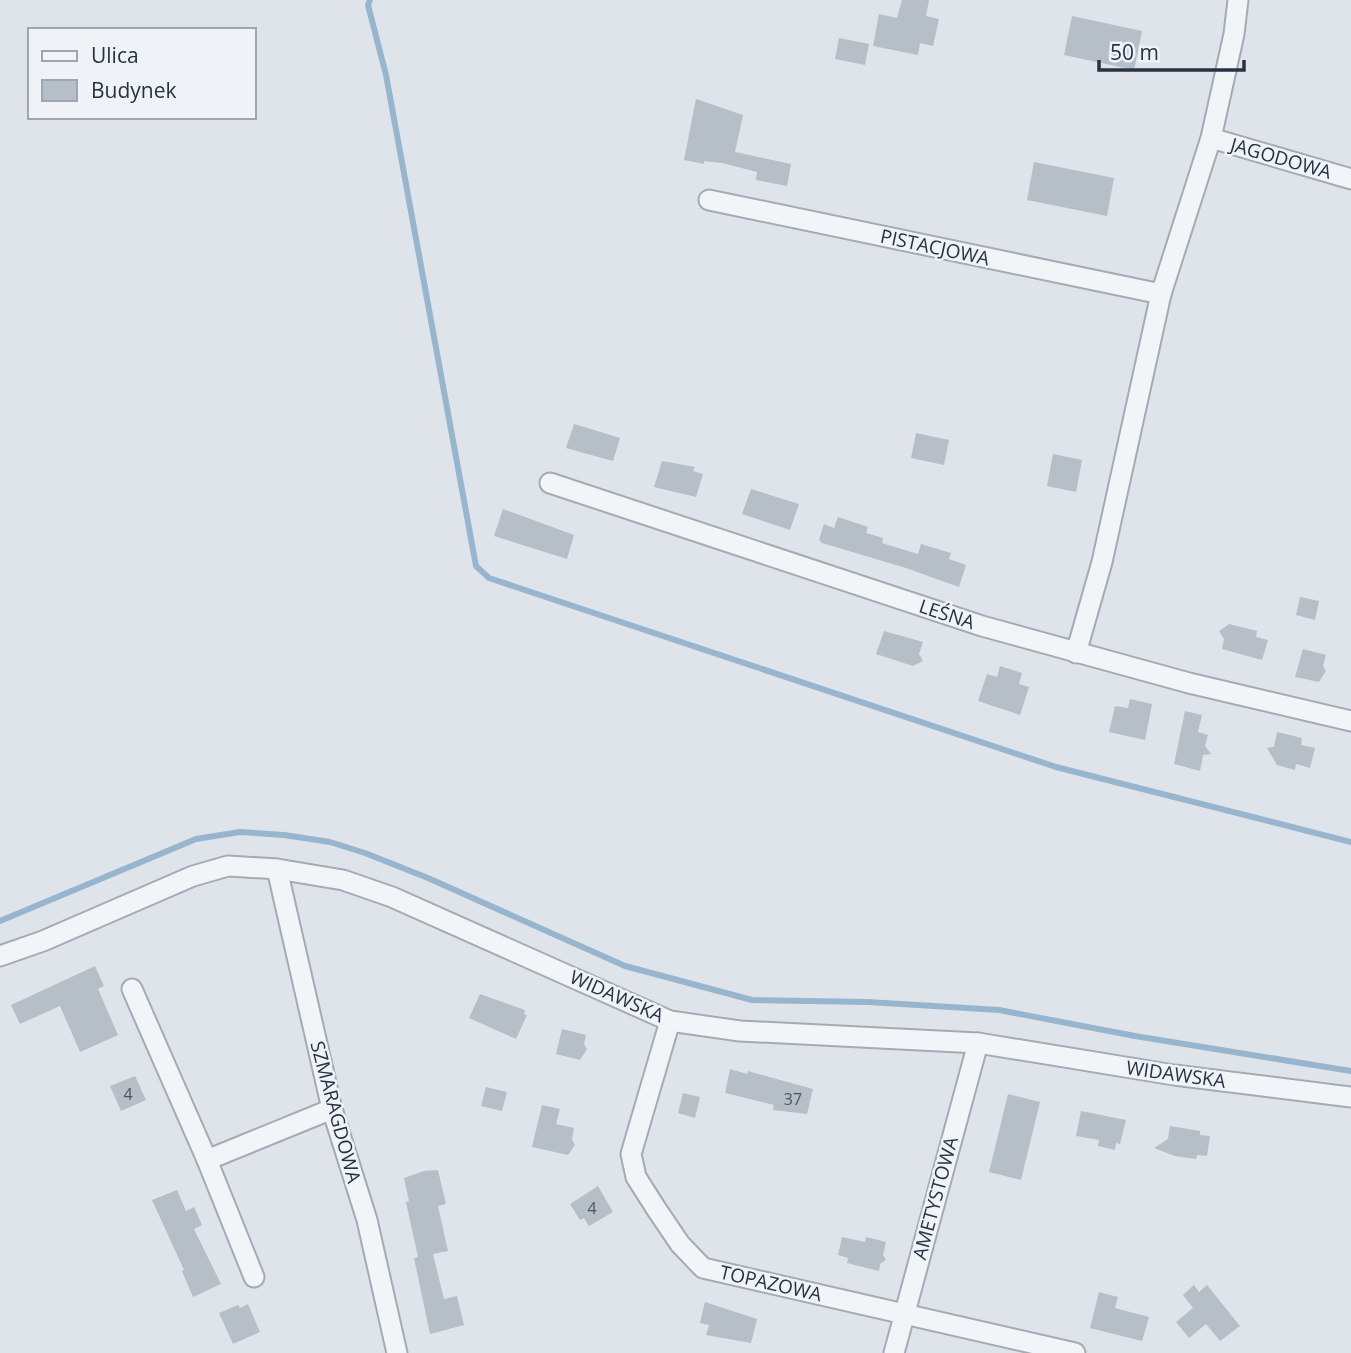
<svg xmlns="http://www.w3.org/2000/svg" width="1351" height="1353" viewBox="0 0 1351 1353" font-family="'Open Sans',sans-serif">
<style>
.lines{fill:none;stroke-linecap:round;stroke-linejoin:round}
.stream{stroke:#97b6cd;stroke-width:6}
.building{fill:#b6bec8}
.minor-casing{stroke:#a4abb5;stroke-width:23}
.minor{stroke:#f2f5f8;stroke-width:19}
.labels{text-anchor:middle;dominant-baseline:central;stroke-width:5;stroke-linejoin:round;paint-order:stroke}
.number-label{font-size:16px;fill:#4a5664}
.street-label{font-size:19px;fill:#263343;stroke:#eff3f7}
</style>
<rect width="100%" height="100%" fill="#dfe4ea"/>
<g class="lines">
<g class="stream">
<polyline points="370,0 368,5 386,75 476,566 489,578 1056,767 1351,842"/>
<polyline points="0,921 196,839 240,832 284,835 330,842 365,853 428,878 625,966 752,1000 868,1002 999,1010 1135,1036 1351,1071"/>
</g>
</g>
<g class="building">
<polygon points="902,0 929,0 926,16 939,19 933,46 920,43 918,55 873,46 879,14 897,18"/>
<polygon points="1072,16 1142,31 1134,70 1064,55"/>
<polygon points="839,38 869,44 865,65 835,59"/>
<polygon points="696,99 743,115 735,152 791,164 787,186 756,180 757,172 722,163 704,161 704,164 684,160"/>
<polygon points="1034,162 1114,178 1107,216 1027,200"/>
<polygon points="574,424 620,438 613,461 566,448"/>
<polygon points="916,433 949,440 944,465 911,458"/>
<polygon points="1053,454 1082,460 1076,492 1047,486"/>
<polygon points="662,461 695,467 693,471 703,474 696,497 654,487"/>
<polygon points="751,489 799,504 790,530 742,514"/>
<polygon points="503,509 574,535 567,559 494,536"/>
<polygon points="838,517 868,527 866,533 883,538 882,543 918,554 921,544 951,553 949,559 966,565 959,587 906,568 822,543 819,540 824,524 834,528"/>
<polygon points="1300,597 1319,601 1315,620 1296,615"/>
<polygon points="1229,624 1257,631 1256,637 1268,640 1262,660 1222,649 1224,639 1219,631"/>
<polygon points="884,631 923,642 919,654 923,661 913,666 876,654"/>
<polygon points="1303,649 1326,655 1323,666 1326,671 1319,682 1295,677"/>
<polygon points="1000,666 1022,673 1019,684 1029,687 1020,715 978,701 987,674 997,677"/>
<polygon points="1130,699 1152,704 1145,740 1109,732 1115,706 1128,708"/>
<polygon points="1185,711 1202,715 1198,732 1208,735 1205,746 1211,754 1203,755 1200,771 1174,764"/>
<polygon points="1277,732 1302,738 1301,745 1315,748 1310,768 1296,764 1295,770 1277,765 1267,748 1274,747"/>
<polygon points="95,966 104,986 98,989 118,1035 80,1052 60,1006 20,1024 11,1005"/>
<polygon points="480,994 525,1010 524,1014 527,1015 516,1039 469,1018"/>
<polygon points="562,1029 586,1035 584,1044 587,1049 580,1060 556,1054"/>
<polygon points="730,1069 747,1074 748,1071 813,1089 807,1114 773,1110 774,1105 725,1093"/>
<polygon points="135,1076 146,1100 121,1111 110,1086"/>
<polygon points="486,1087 507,1092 502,1111 481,1106"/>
<polygon points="683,1093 700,1097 695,1118 678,1113"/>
<polygon points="1008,1094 1040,1102 1021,1180 989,1172"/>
<polygon points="542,1105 560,1109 556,1124 574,1128 572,1139 575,1145 568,1155 532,1147"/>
<polygon points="1081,1111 1126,1120 1120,1144 1116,1143 1115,1150 1098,1146 1099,1140 1076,1136"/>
<polygon points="1170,1126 1200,1131 1200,1135 1210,1136 1207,1156 1197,1155 1196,1159 1175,1156 1154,1148 1168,1139"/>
<polygon points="438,1170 446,1204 438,1206 448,1251 433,1254 444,1299 457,1296 464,1325 430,1334 414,1258 418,1257 406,1202 409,1201 404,1178 424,1171"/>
<polygon points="598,1186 613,1212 589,1226 584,1218 580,1220 570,1204"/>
<polygon points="177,1190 186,1211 194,1207 202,1225 194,1229 221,1284 193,1297 182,1271 184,1270 152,1200"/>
<polygon points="842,1237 865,1242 866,1237 886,1242 883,1255 886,1260 880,1264 879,1271 847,1263 848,1258 838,1255"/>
<polygon points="1194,1285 1199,1292 1207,1285 1240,1326 1220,1341 1206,1324 1189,1338 1176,1322 1193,1308 1183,1295"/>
<polygon points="1099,1292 1118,1297 1115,1308 1149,1317 1142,1341 1090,1328"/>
<polygon points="705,1302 757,1319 751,1343 706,1335 709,1325 700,1323"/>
<polygon points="248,1304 260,1332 233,1344 219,1313 238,1305 240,1308"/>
</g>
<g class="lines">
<g class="minor-casing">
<g id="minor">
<polyline points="1211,138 1351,179"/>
<polyline points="709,200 1161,294"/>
<polyline points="550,483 982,626 1189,683 1351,721"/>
<polyline points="1076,653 1102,562 1161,294 1211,138 1234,34 1238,0"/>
<polyline points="277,869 332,1109 367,1220 397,1353"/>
<polyline points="0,956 43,941 193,876 228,866 277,869 343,880 392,897 670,1021 740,1031 978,1043 1174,1075 1351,1097"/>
<polyline points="132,989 207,1160 332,1109"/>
<polyline points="670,1021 631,1154 636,1177 657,1210 680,1244 703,1268 1075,1353"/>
<polyline points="207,1160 254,1277"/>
<polyline points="894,1353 978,1043"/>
</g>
</g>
<use href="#minor" class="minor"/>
</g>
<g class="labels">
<g class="number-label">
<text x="128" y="1094">4</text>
<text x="793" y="1099">37</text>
<text x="592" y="1208">4</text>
</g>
<g class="street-label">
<text transform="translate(1281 158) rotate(16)">JAGODOWA</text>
<text transform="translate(935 247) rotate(12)">PISTACJOWA</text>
<text transform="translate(947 614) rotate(18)">LEŚNA</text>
<text transform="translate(617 996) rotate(24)">WIDAWSKA</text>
<text transform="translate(1176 1074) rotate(8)">WIDAWSKA</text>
<text transform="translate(336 1112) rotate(75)">SZMARAGDOWA</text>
<text transform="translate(935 1198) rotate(-75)">AMETYSTOWA</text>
<text transform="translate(771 1283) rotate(13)">TOPAZOWA</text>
</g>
</g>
<rect x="28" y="28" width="228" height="91" fill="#eff3f7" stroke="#9fa6af" stroke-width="2"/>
<rect x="42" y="51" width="35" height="10" fill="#f2f5f8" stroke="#9fa6af" stroke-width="2"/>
<text x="91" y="63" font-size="21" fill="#263343">Ulica</text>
<rect x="42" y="80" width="35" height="21" fill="#b6bec8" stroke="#9fa6af" stroke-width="2"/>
<text x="91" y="98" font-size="21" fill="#263343">Budynek</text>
<path d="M1099 60v10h145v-10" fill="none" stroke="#263343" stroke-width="3.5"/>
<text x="1110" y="60" font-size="21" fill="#263343" stroke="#eff3f7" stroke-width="5" paint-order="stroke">50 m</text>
</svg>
